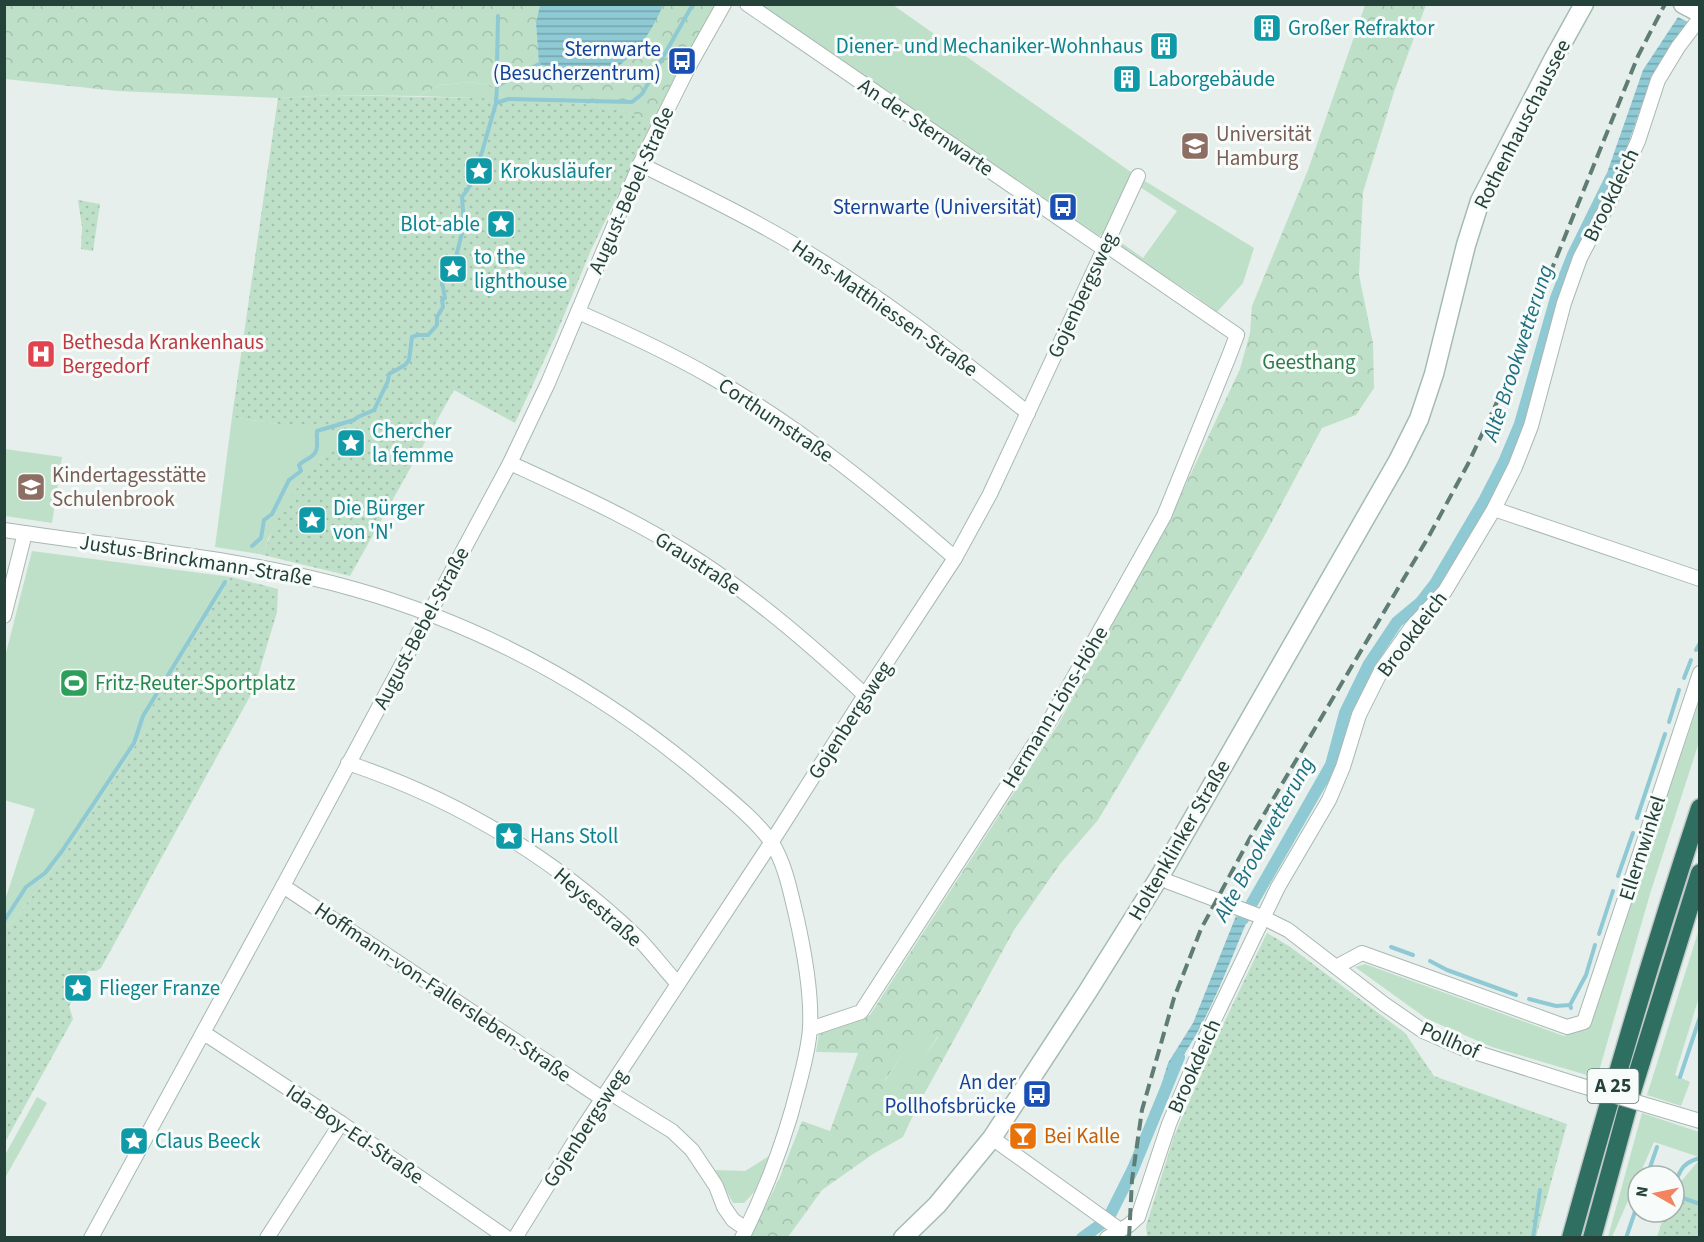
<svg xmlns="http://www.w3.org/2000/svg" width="1704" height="1242" viewBox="0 0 1704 1242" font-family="'Source Sans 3',sans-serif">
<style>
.green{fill:#bfe0c8}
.forest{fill:url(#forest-crowns);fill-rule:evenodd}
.garden{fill:url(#garden-dots)}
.water{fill:url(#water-rules)}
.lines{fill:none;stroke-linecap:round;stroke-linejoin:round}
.stream{stroke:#8ec9d4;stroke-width:4}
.canal{stroke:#8ec9d4;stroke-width:12}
.street-casing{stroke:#a8b8b2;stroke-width:16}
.secondary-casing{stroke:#a4bbb3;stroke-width:21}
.highway-casing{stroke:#c2cac8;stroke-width:21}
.street{stroke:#fff;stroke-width:14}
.secondary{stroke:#fff;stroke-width:18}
.highway{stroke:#2f6f62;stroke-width:18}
.rail{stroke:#5f7d75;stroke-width:4;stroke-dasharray:12 6;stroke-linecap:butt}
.street-bridge-casing{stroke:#a8b8b2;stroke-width:16;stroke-linecap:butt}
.street-bridge{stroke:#fff;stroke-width:14}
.labels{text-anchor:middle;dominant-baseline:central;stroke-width:6;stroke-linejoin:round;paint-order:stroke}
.shield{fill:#f7fbf9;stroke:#637a73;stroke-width:1.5}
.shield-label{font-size:20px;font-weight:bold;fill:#24423a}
.culture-label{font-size:21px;fill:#0d838f;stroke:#f7fbf9;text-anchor:start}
.transit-label{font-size:21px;fill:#164399;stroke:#f7fbf9;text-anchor:end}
.street-label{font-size:21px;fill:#24423a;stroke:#f7fbf9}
.education-label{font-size:21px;fill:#785e54;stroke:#f7fbf9;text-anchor:start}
.health-label{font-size:21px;fill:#be3a42;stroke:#f7fbf9;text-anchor:start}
.park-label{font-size:21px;fill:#2d7a4b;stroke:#f7fbf9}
.leisure-label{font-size:21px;fill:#27864d;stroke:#f7fbf9;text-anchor:start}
.food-label{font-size:21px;fill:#c56008;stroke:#f7fbf9;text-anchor:start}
.water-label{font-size:22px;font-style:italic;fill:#1c6f80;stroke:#f7fbf9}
</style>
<defs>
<pattern id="forest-crowns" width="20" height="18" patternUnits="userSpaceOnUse" patternTransform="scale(1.5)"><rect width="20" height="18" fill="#bfe0c8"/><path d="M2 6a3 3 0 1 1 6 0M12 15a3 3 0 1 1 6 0" fill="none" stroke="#a4c1ad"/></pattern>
<pattern id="garden-dots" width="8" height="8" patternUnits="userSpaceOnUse" patternTransform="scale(1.5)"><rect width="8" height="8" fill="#bfe0c8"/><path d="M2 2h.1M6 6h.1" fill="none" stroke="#a4c1ad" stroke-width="1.8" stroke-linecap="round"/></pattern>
<pattern id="water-rules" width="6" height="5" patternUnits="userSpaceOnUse" patternTransform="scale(1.5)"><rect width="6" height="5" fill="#8ec9d4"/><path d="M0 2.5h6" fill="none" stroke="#74a5ad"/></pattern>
</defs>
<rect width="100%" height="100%" fill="#e6efeb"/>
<g class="green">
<polygon points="757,5 893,5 1131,172 1107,233 1099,236"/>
<polygon points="471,82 488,85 505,98 563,100 632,113 652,125 635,123 404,386 319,461 296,490 268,539 265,551 259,554 215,547 232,417 278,424 474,98 418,96 441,85"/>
<polygon points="1140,178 1254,248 1243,283 1217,312 1194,295 1117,245 1116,239 1143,258 1177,211 1137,185"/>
<polygon points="5,449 62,457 52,523 5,516"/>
<polygon points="32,551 231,577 146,718 150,723 65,854 13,921 5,928 5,900 35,809 4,800 5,657"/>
<polygon points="1699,702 1699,742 1650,894 1597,1078 1492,1047 1427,1019 1355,967 1365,964 1564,1036 1589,1027"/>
<polygon points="1699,929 1699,997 1675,1075 1690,1082 1681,1106 1647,1095"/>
<polygon points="922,1025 938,1036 901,1092 885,1081"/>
<polygon points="37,1097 47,1103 5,1178 5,1155"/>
<polygon points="1642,1113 1699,1132 1699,1157 1654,1142 1612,1237 1608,1237"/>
<polygon points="769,1156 757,1189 744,1203 733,1203 715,1170 745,1171"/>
<polygon points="1699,1160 1699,1205 1674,1196 1674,1190"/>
</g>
<g class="forest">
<polygon points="5,5 540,5 536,24 540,64 549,68 602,72 630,56 642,43 663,5 723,5 652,125 632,113 563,100 505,98 488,85 471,82 441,85 418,96 332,95 278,98 117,91 5,79"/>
<path d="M1365 5H1426L1394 92 1363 192 1359 275 1373 343 1374 388 1356 415 1322 428 1266 533 1169 701 1098 820 1060 864 1014 930 916 1109 903 1137 873 1154 822 1190 788 1237 750 1238 780 1177 802 1121 830 1131 858 1053 816 1052 819 1034 870 1015 1059 723 1170 518 1240 369 1250 333 1252 306 1308 170ZM923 1026 938 1037 900 1091 885 1080Z"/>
</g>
<g class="garden">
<path d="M332 95 563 100 632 113 652 125 591 250 555 337 515 423 454 390 350 576 259 554 265 551C273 521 297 485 318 462 325 454 335 447 342 439L316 424H278L232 417 278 98Z"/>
<polygon points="78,200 100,204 93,251 81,249 82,227"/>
<polygon points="231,577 278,589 277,612 254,689 101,968 96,971 88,971 69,1006 73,1019 5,1142 5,928 13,921 65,854 150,723 145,718"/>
<polygon points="1267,933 1289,946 1405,1033 1434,1076 1567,1124 1536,1237 1147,1237 1146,1226 1174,1136 1219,1033"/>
<polygon points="1674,1196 1699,1205 1699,1237 1657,1237 1665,1212 1674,1212"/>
</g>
<g class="water">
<path d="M540 5V4L663 5C654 28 630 68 603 72 593 73 581 70 571 69 559 67 550 69 539 64L536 23Z"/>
<polygon points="1678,17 1688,22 1652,75 1613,188 1600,193 1643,70"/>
<path d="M1236 916 1247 921C1223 979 1202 1037 1161 1086L1168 1063 1193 1023Z"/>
</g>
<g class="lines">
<g class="stream">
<polyline points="497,65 498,16"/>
<polyline points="496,103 497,86 539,64"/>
<path d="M252 546 261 538 264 520 272 514 289 480 301 471 299 465C303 461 307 460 312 456 320 450 316 440 317 431L354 420 358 417 374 410 388 381 389 374 405 365 409 360 412 337 418 335H428L437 325V317L443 307 442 300 445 298 442 282 448 269 456 257 464 225 462 197 474 180V171L482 152 496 103 508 99 632 102 642 94 693 4"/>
<polyline points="1696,650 1700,643"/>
<polyline points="1684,678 1691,660"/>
<polyline points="1669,722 1679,690"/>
<polyline points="1637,818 1665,734"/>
<polyline points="1618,876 1633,833"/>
<polyline points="4,921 26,887 45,873 62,851 134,743 143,716 225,582"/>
<polyline points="1599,934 1613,891"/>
<polyline points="1391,947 1413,955"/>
<polyline points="1430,961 1447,970 1516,995"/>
<polyline points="1529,999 1556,1006 1570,1005"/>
<polyline points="1571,1008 1570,1005 1586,975 1595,945"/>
<polyline points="1680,1077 1700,1017"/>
<polyline points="1647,1176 1657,1147"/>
<path d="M1674 1185C1681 1169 1682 1163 1700 1158"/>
<polyline points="1674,1195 1700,1204"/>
<polyline points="1533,1238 1540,1190"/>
<polyline points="1626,1238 1638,1203"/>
</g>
<g class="canal">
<polyline points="1243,919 1331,765 1345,713 1369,664 1397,622 1421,602 1435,584 1485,499 1504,462 1520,424 1556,298 1573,255 1611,178"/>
<polyline points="1082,1238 1100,1225 1111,1213 1133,1169 1179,1057"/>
</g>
<g class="street-casing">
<g id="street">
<polyline points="747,4 1104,249"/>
<path d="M640 164C690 189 742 213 790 242 874 291 952 352 1028 413"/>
<path d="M578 312C624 332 670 353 713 378 801 428 879 492 955 558"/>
<path d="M510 463C575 493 642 523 701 562 760 601 813 647 865 695"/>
<polyline points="1494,509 1700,579"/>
<path d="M4 530C121 548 241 557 354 589 485 626 605 693 708 781 728 798 757 821 772 843 785 864 790 890 796 915 804 950 812 991 810 1028 809 1046 804 1065 799 1084 786 1137 767 1188 742 1238"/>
<polyline points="4,616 25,533"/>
<path d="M348 763C458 800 552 856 636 936 651 951 664 969 678 984"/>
<polyline points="1160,876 1169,882 1262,917 1288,930 1384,1004 1423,1031 1462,1048 1579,1085"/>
<polyline points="283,886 603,1099"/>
<polyline points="1336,967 1362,953 1567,1027 1584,1022 1700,673"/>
<polyline points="810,1029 861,1012 1050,720 1164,516 1229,356 1237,335 1106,245"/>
<polyline points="202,1035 210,1037 341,1123 507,1238"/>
<polyline points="609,1092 672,1131 692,1150 716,1186 724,1207 733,1220 746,1229"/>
<polyline points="1683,1116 1700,1121"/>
<polyline points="992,1138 1120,1230"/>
<polyline points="91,1238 283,886 510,463 548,383 640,164 689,66 724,4"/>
<polyline points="267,1238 341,1123"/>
<polyline points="515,1238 583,1128 771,843 865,695 955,558 990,494 1138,176"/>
<polyline points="1107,1238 1129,1225 1138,1217 1169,1124 1203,1043 1278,887 1329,800 1343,767 1359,715 1382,669 1411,628 1445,591 1494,509 1515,467 1531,426 1564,303 1580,258 1615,191 1638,141 1658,80 1678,47 1700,18"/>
</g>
</g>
<g class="secondary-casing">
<g id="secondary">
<polyline points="1683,4 1700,13"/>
<polyline points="903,1238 937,1205 992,1138 1088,991 1160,876 1398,461 1419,419 1434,374 1466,245 1480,201 1554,58 1584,4"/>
</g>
</g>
<g class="highway-casing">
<g id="highway">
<path d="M1571 1238C1611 1093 1653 950 1700 808"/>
<polyline points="1592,1238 1633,1088 1700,873"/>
</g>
</g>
<use href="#street" class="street"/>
<use href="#secondary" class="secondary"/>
<use href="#highway" class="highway"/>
<polyline class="rail" points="1129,1238 1132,1180 1142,1110 1174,998 1201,929 1250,838 1429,536 1468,464 1504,387 1638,56 1665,4"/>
<g class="street-bridge-casing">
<polyline id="street-bridge" points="1579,1085 1683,1116"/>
</g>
<use href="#street-bridge" class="street-bridge"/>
</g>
<defs>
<g id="building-square" transform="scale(1.5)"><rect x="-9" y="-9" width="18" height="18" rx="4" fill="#0f9aa8" stroke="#f7fbf9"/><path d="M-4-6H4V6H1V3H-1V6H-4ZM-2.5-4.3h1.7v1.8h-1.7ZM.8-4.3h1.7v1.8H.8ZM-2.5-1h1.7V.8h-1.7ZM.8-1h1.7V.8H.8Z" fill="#fff"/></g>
<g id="bus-square" transform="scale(1.5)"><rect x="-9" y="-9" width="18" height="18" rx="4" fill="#1a4fb4" stroke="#f7fbf9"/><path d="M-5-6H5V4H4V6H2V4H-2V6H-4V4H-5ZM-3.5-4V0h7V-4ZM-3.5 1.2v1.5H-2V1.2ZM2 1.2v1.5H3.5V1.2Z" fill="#fff"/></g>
<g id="university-square" transform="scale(1.5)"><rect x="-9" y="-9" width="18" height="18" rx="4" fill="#8d6e63" stroke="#f7fbf9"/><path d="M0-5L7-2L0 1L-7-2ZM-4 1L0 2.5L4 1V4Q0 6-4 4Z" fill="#fff"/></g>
<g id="sight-square" transform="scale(1.5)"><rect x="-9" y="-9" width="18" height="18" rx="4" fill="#0f9aa8" stroke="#f7fbf9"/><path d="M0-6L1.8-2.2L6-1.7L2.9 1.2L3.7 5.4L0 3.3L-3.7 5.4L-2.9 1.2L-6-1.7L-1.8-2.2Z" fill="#fff"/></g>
<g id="hospital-square" transform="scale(1.5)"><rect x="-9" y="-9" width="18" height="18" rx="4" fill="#e0444e" stroke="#f7fbf9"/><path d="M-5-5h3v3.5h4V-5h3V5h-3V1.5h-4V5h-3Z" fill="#fff"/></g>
<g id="school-square" transform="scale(1.5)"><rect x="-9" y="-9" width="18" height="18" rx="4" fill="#8d6e63" stroke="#f7fbf9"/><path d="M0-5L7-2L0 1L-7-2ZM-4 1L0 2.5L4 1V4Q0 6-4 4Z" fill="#fff"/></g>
<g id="stadium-square" transform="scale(1.5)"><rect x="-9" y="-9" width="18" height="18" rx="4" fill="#2e9e5b" stroke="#f7fbf9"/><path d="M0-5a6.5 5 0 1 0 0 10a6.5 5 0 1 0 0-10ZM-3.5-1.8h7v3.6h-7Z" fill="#fff"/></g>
<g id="bar-square" transform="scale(1.5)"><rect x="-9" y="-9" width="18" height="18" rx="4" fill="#e8710a" stroke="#f7fbf9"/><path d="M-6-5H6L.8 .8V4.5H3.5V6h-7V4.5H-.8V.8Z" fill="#fff"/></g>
</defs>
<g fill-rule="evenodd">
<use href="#building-square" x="1267" y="28"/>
<use href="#building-square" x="1164" y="46"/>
<use href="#bus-square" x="682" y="61"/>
<use href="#building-square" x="1127" y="79"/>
<use href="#university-square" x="1195" y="146"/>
<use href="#sight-square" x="479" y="171"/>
<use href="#bus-square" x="1063" y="207"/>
<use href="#sight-square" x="501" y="224"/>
<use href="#sight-square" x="453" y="269"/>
<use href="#hospital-square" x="41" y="354"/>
<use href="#sight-square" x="351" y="443"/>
<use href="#school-square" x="31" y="487"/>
<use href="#sight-square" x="312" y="520"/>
<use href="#stadium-square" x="74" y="683"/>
<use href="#sight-square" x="509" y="836"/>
<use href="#sight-square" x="78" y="988"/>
<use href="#bus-square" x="1037" y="1094"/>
<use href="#bar-square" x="1023" y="1136"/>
<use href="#sight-square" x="134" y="1141"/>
</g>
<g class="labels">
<rect class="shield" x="1587.5" y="1069" width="51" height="34" rx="4.5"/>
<g class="shield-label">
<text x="1613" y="1086">A 25</text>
</g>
<g class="culture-label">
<text x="1288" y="28">Großer Refraktor</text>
<text x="1143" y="46" text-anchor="end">Diener- und Mechaniker-Wohnhaus</text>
<text x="1148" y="79">Laborgebäude</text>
<text x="500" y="171">Krokusläufer</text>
<text x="480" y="224" text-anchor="end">Blot-able</text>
<text x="474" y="257">to the<tspan x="474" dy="24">lighthouse</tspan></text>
<text x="372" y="431">Chercher<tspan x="372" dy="24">la femme</tspan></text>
<text x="333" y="508">Die Bürger<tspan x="333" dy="24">von 'N'</tspan></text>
<text x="530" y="836">Hans Stoll</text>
<text x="99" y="988">Flieger Franze</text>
<text x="155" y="1141">Claus Beeck</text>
</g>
<g class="transit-label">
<text x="661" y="49">Sternwarte<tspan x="661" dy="24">(Besucherzentrum)</tspan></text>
<text x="1042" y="207">Sternwarte (Universität)</text>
<text x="1016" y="1082">An der<tspan x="1016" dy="24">Pollhofsbrücke</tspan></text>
</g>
<g class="street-label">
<text transform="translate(1522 124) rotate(-63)">Rothenhauschaussee</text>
<text transform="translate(926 127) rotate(34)">An der Sternwarte</text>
<text transform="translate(631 190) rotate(-66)">August-Bebel-Straße</text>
<text transform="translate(1611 195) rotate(-64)">Brookdeich</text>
<text transform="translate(1082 295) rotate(-65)">Gojenbergsweg</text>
<text transform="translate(885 308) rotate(35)">Hans-Matthiessen-Straße</text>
<text transform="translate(776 420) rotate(34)">Corthumstraße</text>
<text transform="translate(196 560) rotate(9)">Justus-Brinckmann-Straße</text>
<text transform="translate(698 563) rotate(33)">Graustraße</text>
<text transform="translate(421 628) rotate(-62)">August-Bebel-Straße</text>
<text transform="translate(1412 634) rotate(-53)">Brookdeich</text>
<text transform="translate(1055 707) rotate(-59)">Hermann-Löns-Höhe</text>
<text transform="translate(850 720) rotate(-57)">Gojenbergsweg</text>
<text transform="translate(1179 840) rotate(-60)">Holtenklinker Straße</text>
<text transform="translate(1642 848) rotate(-72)">Ellernwinkel</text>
<text transform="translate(598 907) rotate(41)">Heysestraße</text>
<text transform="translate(443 992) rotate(34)">Hoffmann-von-Fallersleben-Straße</text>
<text transform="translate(1450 1040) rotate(24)">Pollhof</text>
<text transform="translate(1194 1066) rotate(-66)">Brookdeich</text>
<text transform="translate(585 1128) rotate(-57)">Gojenbergsweg</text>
<text transform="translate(355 1134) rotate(34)">Ida-Boy-Ed-Straße</text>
</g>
<g class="education-label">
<text x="1216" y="134">Universität<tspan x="1216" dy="24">Hamburg</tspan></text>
<text x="52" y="475">Kindertagesstätte<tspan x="52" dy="24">Schulenbrook</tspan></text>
</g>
<g class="health-label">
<text x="62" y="342">Bethesda Krankenhaus<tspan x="62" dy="24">Bergedorf</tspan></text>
</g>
<g class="park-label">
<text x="1309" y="362">Geesthang</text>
</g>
<g class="leisure-label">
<text x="95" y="683">Fritz-Reuter-Sportplatz</text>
</g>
<g class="food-label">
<text x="1044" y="1136">Bei Kalle</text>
</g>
<g class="water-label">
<text transform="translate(1518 353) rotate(-72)">Alte Brookwetterung</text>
<text transform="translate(1264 839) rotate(-61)">Alte Brookwetterung</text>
</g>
</g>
<rect width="1704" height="1242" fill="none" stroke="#24423a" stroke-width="12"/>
<g transform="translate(1656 1194) rotate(279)"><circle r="28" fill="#f7fbf9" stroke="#a3b1ad" stroke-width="1.5"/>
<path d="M0-4.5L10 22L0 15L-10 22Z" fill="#f4845f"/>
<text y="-9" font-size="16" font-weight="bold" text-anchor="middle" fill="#24423a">N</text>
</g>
</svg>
